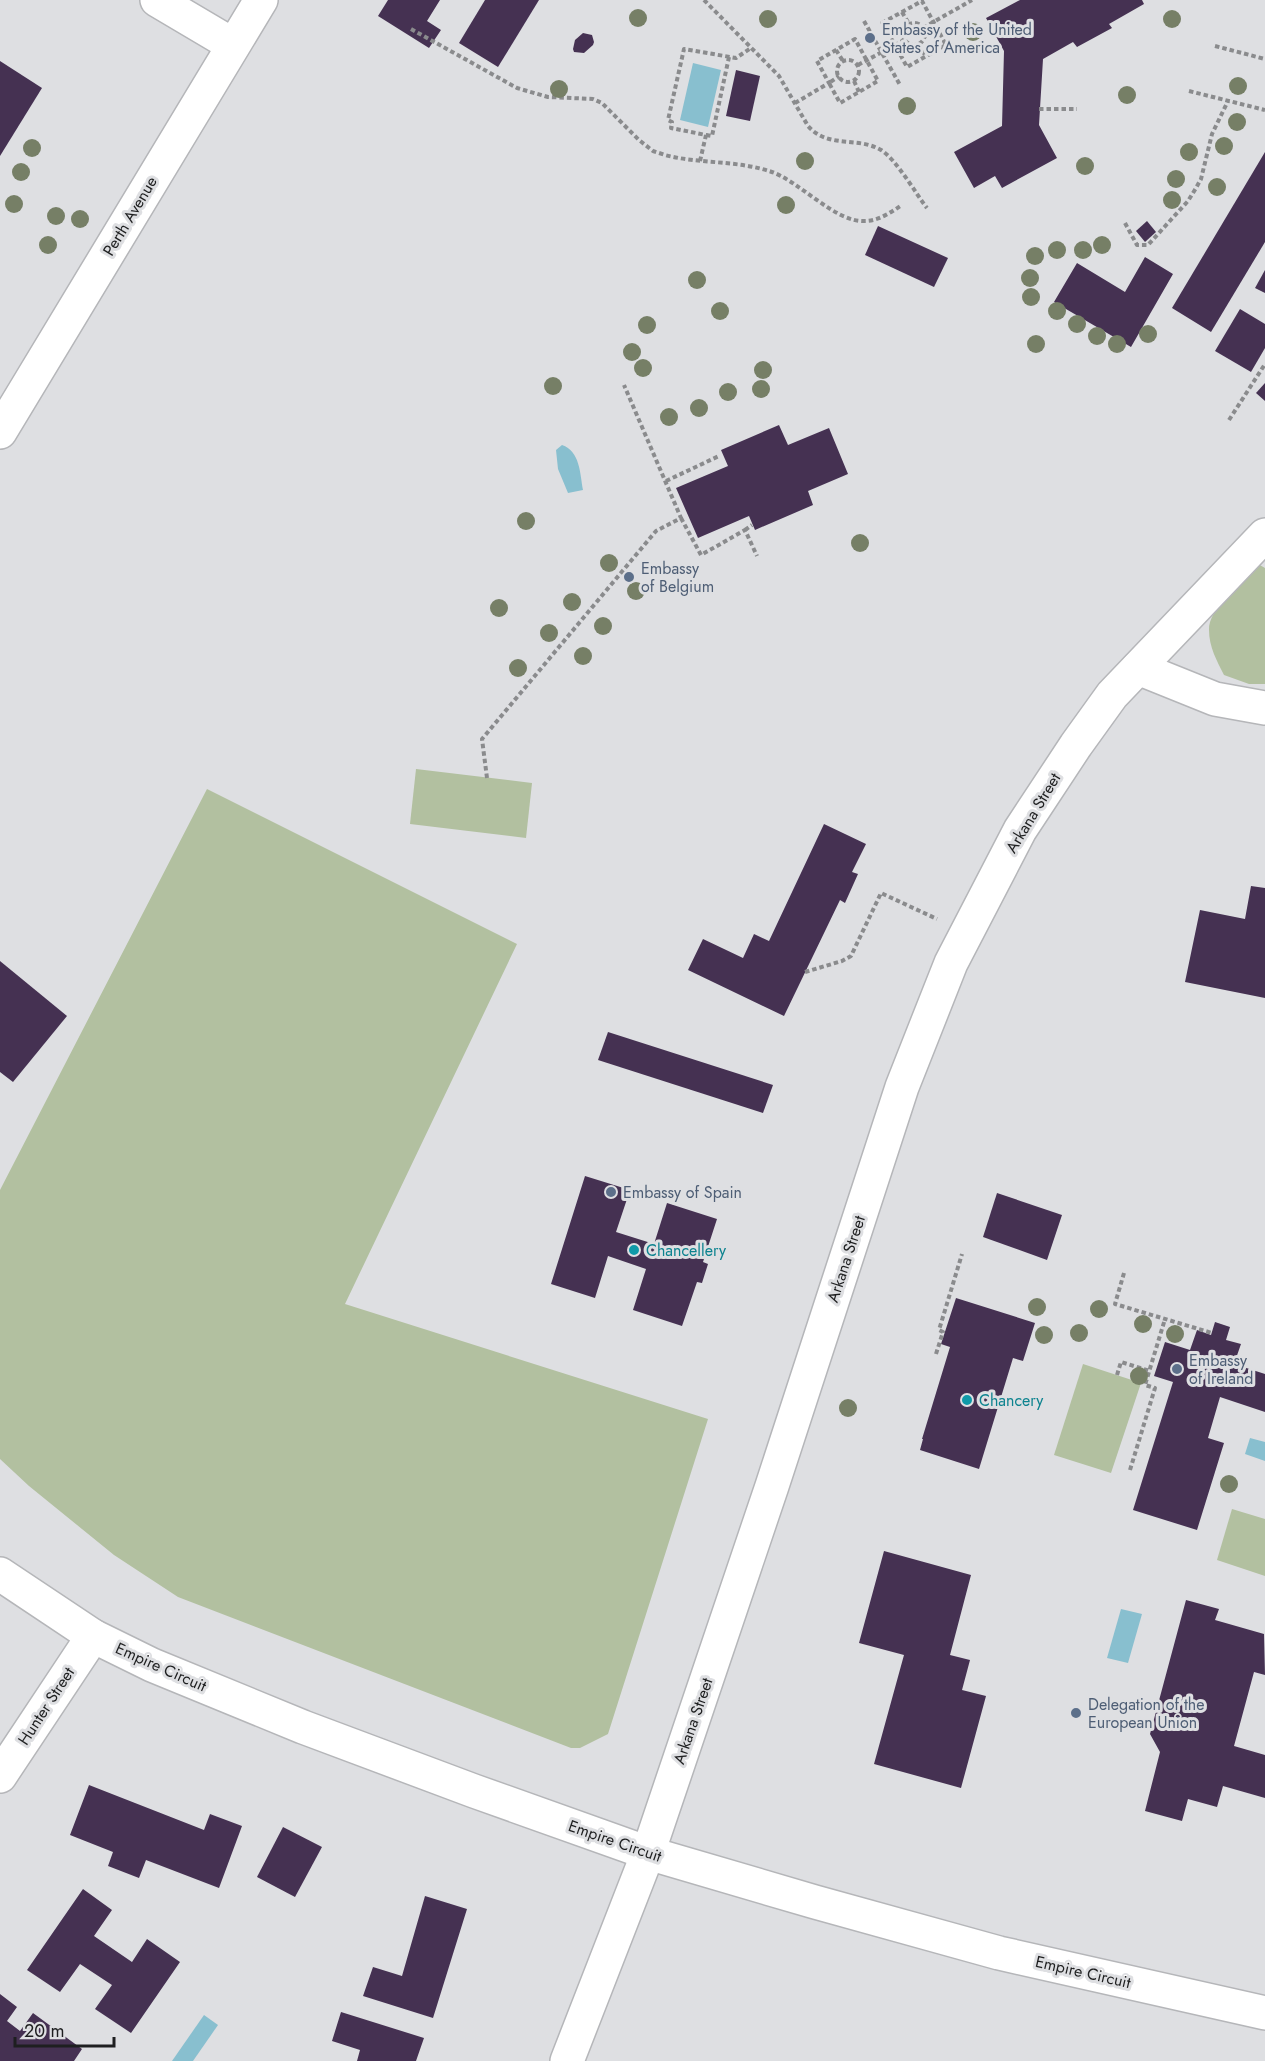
<svg xmlns="http://www.w3.org/2000/svg" width="1265" height="2061" viewBox="0 0 1265 2061" font-family="Jost,sans-serif">
<style>
.green{fill:#b2c0a0}
.water{fill:#88bfcf}
.building{fill:#453152}
.lines{fill:none;stroke-linecap:round;stroke-linejoin:round}
.minor-casing{stroke:#b5b6b9;stroke-width:36}
.path{stroke:#8a8b8d;stroke-width:4;stroke-dasharray:4.5 3;stroke-linecap:butt}
.minor{stroke:#fff;stroke-width:33}
.tree{fill:#767f66}
.service-dot{fill:#5c6f8a;stroke:#dedfe2;stroke-width:2}
.culture-dot{fill:#0f9aa8;stroke:#dedfe2;stroke-width:2}
.labels{text-anchor:middle;dominant-baseline:central;stroke-width:6;stroke-linejoin:round;paint-order:stroke}
.service-label{font-size:16px;fill:#4e5e75;stroke:#dedfe2;text-anchor:start}
.street-label{font-size:16px;fill:#1e1f20;stroke:#dedfe2}
.culture-label{font-size:16px;fill:#0d838f;stroke:#dedfe2;text-anchor:start}
</style>
<rect width="100%" height="100%" fill="#dedfe2"/>
<g class="green">
<path d="M1258 564 1265 568V684H1249L1224 675C1217 661 1209 647 1209 630 1208 609 1243 579 1258 564Z"/>
<polygon points="416,769 532,783 526,838 410,824"/>
<polygon points="207,789 517,944 345,1304 708,1419 608,1734 580,1748 571,1748 178,1597 114,1555 29,1486 0,1459 0,1190"/>
<polygon points="1083,1364 1141,1383 1111,1473 1054,1455"/>
<polygon points="1232,1509 1265,1519 1265,1576 1217,1560"/>
</g>
<g class="water">
<polygon points="693,63 721,70 708,127 680,120"/>
<path d="M562 445C580 451 580 473 583 490L568 493 558 469 556 450Z"/>
<polygon points="1250,1438 1265,1442 1265,1461 1245,1454"/>
<polygon points="1121,1609 1142,1614 1128,1663 1107,1658"/>
<polygon points="204,2015 218,2025 193,2061 172,2061"/>
</g>
<g class="building">
<polygon points="388,0 440,0 427,21 441,30 429,48 378,16"/>
<polygon points="485,0 539,0 498,67 459,43"/>
<polygon points="1020,0 1142,0 1144,4 1109,24 1112,28 1077,47 1073,42 1043,59 1039,125 1057,158 1002,188 995,176 974,188 954,152 1002,126 1004,51 986,18"/>
<polygon points="583,33 592,35 594,42 593,45 584,53 574,52 573,49 575,40"/>
<polygon points="0,61 42,88 0,156"/>
<polygon points="736,70 760,76 750,121 726,116"/>
<polygon points="1265,152 1265,242 1211,332 1172,308"/>
<polygon points="1147,221 1156,232 1145,242 1136,231"/>
<polygon points="878,226 948,258 934,287 865,255"/>
<polygon points="1145,257 1173,274 1131,347 1054,302 1077,263 1125,292"/>
<polygon points="1265,270 1265,293 1255,288"/>
<polygon points="1240,309 1265,324 1265,348 1251,372 1215,351"/>
<polygon points="1265,383 1265,401 1256,393"/>
<polygon points="779,425 788,445 829,428 848,474 808,491 813,505 755,530 749,516 698,538 676,488 728,466 721,450"/>
<polygon points="824,824 866,844 852,872 858,874 845,903 840,900 784,1016 688,970 703,939 743,958 754,934 769,941"/>
<polygon points="1251,886 1265,888 1265,998 1185,982 1200,910 1245,919"/>
<polygon points="0,961 67,1016 13,1082 0,1072"/>
<polygon points="608,1032 773,1085 763,1113 598,1060"/>
<polygon points="585,1176 630,1190 616,1232 654,1244 667,1203 717,1219 703,1262 708,1264 702,1283 697,1282 682,1326 633,1310 646,1269 608,1256 595,1298 551,1284"/>
<polygon points="997,1193 1062,1215 1047,1260 983,1237"/>
<polygon points="956,1298 1035,1323 1023,1361 1013,1358 979,1469 920,1450 923,1439 922,1439 950,1347 941,1344"/>
<polygon points="1215,1322 1230,1327 1226,1340 1241,1344 1234,1364 1265,1374 1265,1412 1220,1397 1208,1438 1224,1443 1197,1530 1133,1510 1173,1382 1154,1376 1165,1342 1190,1350 1197,1330 1211,1335"/>
<polygon points="884,1551 971,1575 950,1655 970,1660 962,1690 986,1696 961,1788 874,1764 904,1655 859,1643"/>
<polygon points="1186,1600 1219,1609 1215,1620 1264,1634 1265,1675 1254,1672 1234,1746 1265,1755 1265,1798 1223,1786 1217,1807 1188,1799 1182,1821 1145,1811 1160,1752 1150,1734"/>
<polygon points="89,1785 204,1830 210,1814 242,1826 219,1888 146,1860 139,1878 108,1866 113,1852 70,1835"/>
<polygon points="283,1827 322,1847 295,1897 257,1877"/>
<polygon points="83,1889 112,1910 94,1936 132,1962 147,1939 180,1962 131,2033 95,2009 112,1985 80,1964 60,1992 27,1970"/>
<polygon points="425,1896 467,1909 433,2018 363,1996 373,1967 402,1976"/>
<polygon points="0,1994 17,2007 7,2021 20,2031 33,2013 82,2049 74,2061 0,2061"/>
<polygon points="341,2012 424,2038 416,2061 357,2061 360,2050 332,2041"/>
</g>
<g class="lines">
<g class="minor-casing">
<g id="minor">
<polyline points="157,0 233,45"/>
<polyline points="0,432 261,0"/>
<polyline points="1138,668 1215,699 1265,708"/>
<polyline points="0,1574 93,1636 152,1665 303,1727 474,1791 648,1853 815,1902 999,1953 1265,2013"/>
<polyline points="0,1776 93,1636"/>
<polyline points="567,2061 648,1853 772,1486 902,1087 951,963 1020,830 1076,745 1112,695 1265,535"/>
</g>
</g>
<g class="path">
<path d="M704 0 779 76 808 126C828 149 857 136 881 150 896 159 916 194 927 208"/>
<polyline points="902,12 909,24"/>
<polyline points="864,21 900,85"/>
<circle cx="914" cy="34" r="11"/>
<polyline points="923,28 972,0"/>
<path d="M411 29 517 88 548 97 593 99 602 103 639 140 653 151 665 155C698 164 735 160 769 171 799 180 835 223 865 221 879 221 891 212 902 205"/>
<polyline points="919,44 926,57"/>
<polyline points="1215,46 1265,59"/>
<polyline points="836,50 843,61"/>
<circle cx="848" cy="71" r="11"/>
<polyline points="858,65 895,45 882,23 922,1 946,45 907,67 895,45 904,40"/>
<polyline points="854,81 859,92"/>
<polyline points="1189,91 1265,110"/>
<polyline points="795,103 829,83 817,61 855,39 878,81 840,103 829,83 839,76"/>
<polyline points="1039,109 1077,109"/>
<polyline points="706,135 712,136 729,57"/>
<polyline points="700,161 706,135 671,128 672,122 668,120 684,49 736,58 751,48"/>
<polyline points="1125,223 1137,245 1148,245 1188,201 1196,188 1201,179 1212,134 1228,101"/>
<polyline points="1229,420 1265,364"/>
<polyline points="666,481 719,456"/>
<polyline points="681,518 701,555 745,530 757,556"/>
<polyline points="745,530 752,525"/>
<polyline points="487,778 482,739 656,531 681,518 624,385"/>
<polyline points="805,972 842,961 851,956 881,893 937,919"/>
<polyline points="1124,1273 1115,1304 1212,1333"/>
<polyline points="936,1354 943,1332 939,1330 962,1254"/>
<polyline points="1117,1375 1121,1362 1150,1371"/>
<polyline points="1130,1470 1155,1388 1145,1385 1165,1319"/>
</g>
<use href="#minor" class="minor"/>
</g>
<g class="tree">
<circle cx="638" cy="18" r="9"/>
<circle cx="768" cy="19" r="9"/>
<circle cx="1172" cy="19" r="9"/>
<circle cx="973" cy="32" r="9"/>
<circle cx="1238" cy="86" r="9"/>
<circle cx="559" cy="89" r="9"/>
<circle cx="1127" cy="95" r="9"/>
<circle cx="907" cy="106" r="9"/>
<circle cx="1237" cy="122" r="9"/>
<circle cx="1224" cy="146" r="9"/>
<circle cx="32" cy="148" r="9"/>
<circle cx="1189" cy="152" r="9"/>
<circle cx="805" cy="161" r="9"/>
<circle cx="1085" cy="166" r="9"/>
<circle cx="21" cy="172" r="9"/>
<circle cx="1176" cy="179" r="9"/>
<circle cx="1217" cy="187" r="9"/>
<circle cx="1172" cy="200" r="9"/>
<circle cx="14" cy="204" r="9"/>
<circle cx="786" cy="205" r="9"/>
<circle cx="56" cy="216" r="9"/>
<circle cx="80" cy="219" r="9"/>
<circle cx="48" cy="245" r="9"/>
<circle cx="1102" cy="245" r="9"/>
<circle cx="1057" cy="250" r="9"/>
<circle cx="1083" cy="250" r="9"/>
<circle cx="1035" cy="256" r="9"/>
<circle cx="1030" cy="278" r="9"/>
<circle cx="697" cy="280" r="9"/>
<circle cx="1031" cy="297" r="9"/>
<circle cx="720" cy="311" r="9"/>
<circle cx="1057" cy="311" r="9"/>
<circle cx="1077" cy="324" r="9"/>
<circle cx="647" cy="325" r="9"/>
<circle cx="1148" cy="334" r="9"/>
<circle cx="1097" cy="336" r="9"/>
<circle cx="1036" cy="344" r="9"/>
<circle cx="1117" cy="344" r="9"/>
<circle cx="632" cy="352" r="9"/>
<circle cx="643" cy="368" r="9"/>
<circle cx="763" cy="370" r="9"/>
<circle cx="553" cy="386" r="9"/>
<circle cx="761" cy="389" r="9"/>
<circle cx="728" cy="392" r="9"/>
<circle cx="699" cy="408" r="9"/>
<circle cx="669" cy="417" r="9"/>
<circle cx="526" cy="521" r="9"/>
<circle cx="860" cy="543" r="9"/>
<circle cx="609" cy="563" r="9"/>
<circle cx="636" cy="591" r="9"/>
<circle cx="572" cy="602" r="9"/>
<circle cx="499" cy="608" r="9"/>
<circle cx="603" cy="626" r="9"/>
<circle cx="549" cy="633" r="9"/>
<circle cx="583" cy="656" r="9"/>
<circle cx="518" cy="668" r="9"/>
<circle cx="1037" cy="1307" r="9"/>
<circle cx="1099" cy="1309" r="9"/>
<circle cx="1143" cy="1324" r="9"/>
<circle cx="1079" cy="1333" r="9"/>
<circle cx="1175" cy="1334" r="9"/>
<circle cx="1044" cy="1335" r="9"/>
<circle cx="1139" cy="1376" r="9"/>
<circle cx="848" cy="1408" r="9"/>
<circle cx="1229" cy="1484" r="9"/>
</g>
<g class="service-dot">
<circle cx="870" cy="38" r="6"/>
<circle cx="629" cy="577" r="6"/>
<circle cx="611" cy="1192" r="6"/>
<circle cx="1177" cy="1369" r="6"/>
<circle cx="1076" cy="1713" r="6"/>
</g>
<g class="culture-dot">
<circle cx="634" cy="1250" r="6"/>
<circle cx="967" cy="1400" r="6"/>
</g>
<g class="labels">
<g class="service-label">
<text x="882" y="29">Embassy of the United<tspan x="882" dy="18">States of America</tspan></text>
<text x="641" y="568">Embassy<tspan x="641" dy="18">of Belgium</tspan></text>
<text x="623" y="1192">Embassy of Spain</text>
<text x="1189" y="1360">Embassy<tspan x="1189" dy="18">of Ireland</tspan></text>
<text x="1088" y="1704">Delegation of the<tspan x="1088" dy="18">European Union</tspan></text>
</g>
<g class="street-label">
<text transform="translate(130 216) rotate(-59)">Perth Avenue</text>
<text transform="translate(1033 813) rotate(-59)">Arkana Street</text>
<text transform="translate(846 1259) rotate(-72)">Arkana Street</text>
<text transform="translate(161 1667) rotate(24)">Empire Circuit</text>
<text transform="translate(46 1706) rotate(-57)">Hunter Street</text>
<text transform="translate(693 1721) rotate(-71)">Arkana Street</text>
<text transform="translate(615 1841) rotate(19)">Empire Circuit</text>
<text transform="translate(1083 1972) rotate(13)">Empire Circuit</text>
</g>
<g class="culture-label">
<text x="646" y="1250">Chancellery</text>
<text x="979" y="1400">Chancery</text>
</g>
</g>
<path d="M15 2037v9h99v-9" fill="none" stroke="#1e1f20" stroke-width="3"/>
<text x="24" y="2037" font-size="18" fill="#1e1f20" stroke="#dedfe2" stroke-width="4.5" paint-order="stroke">20 m</text>
</svg>
